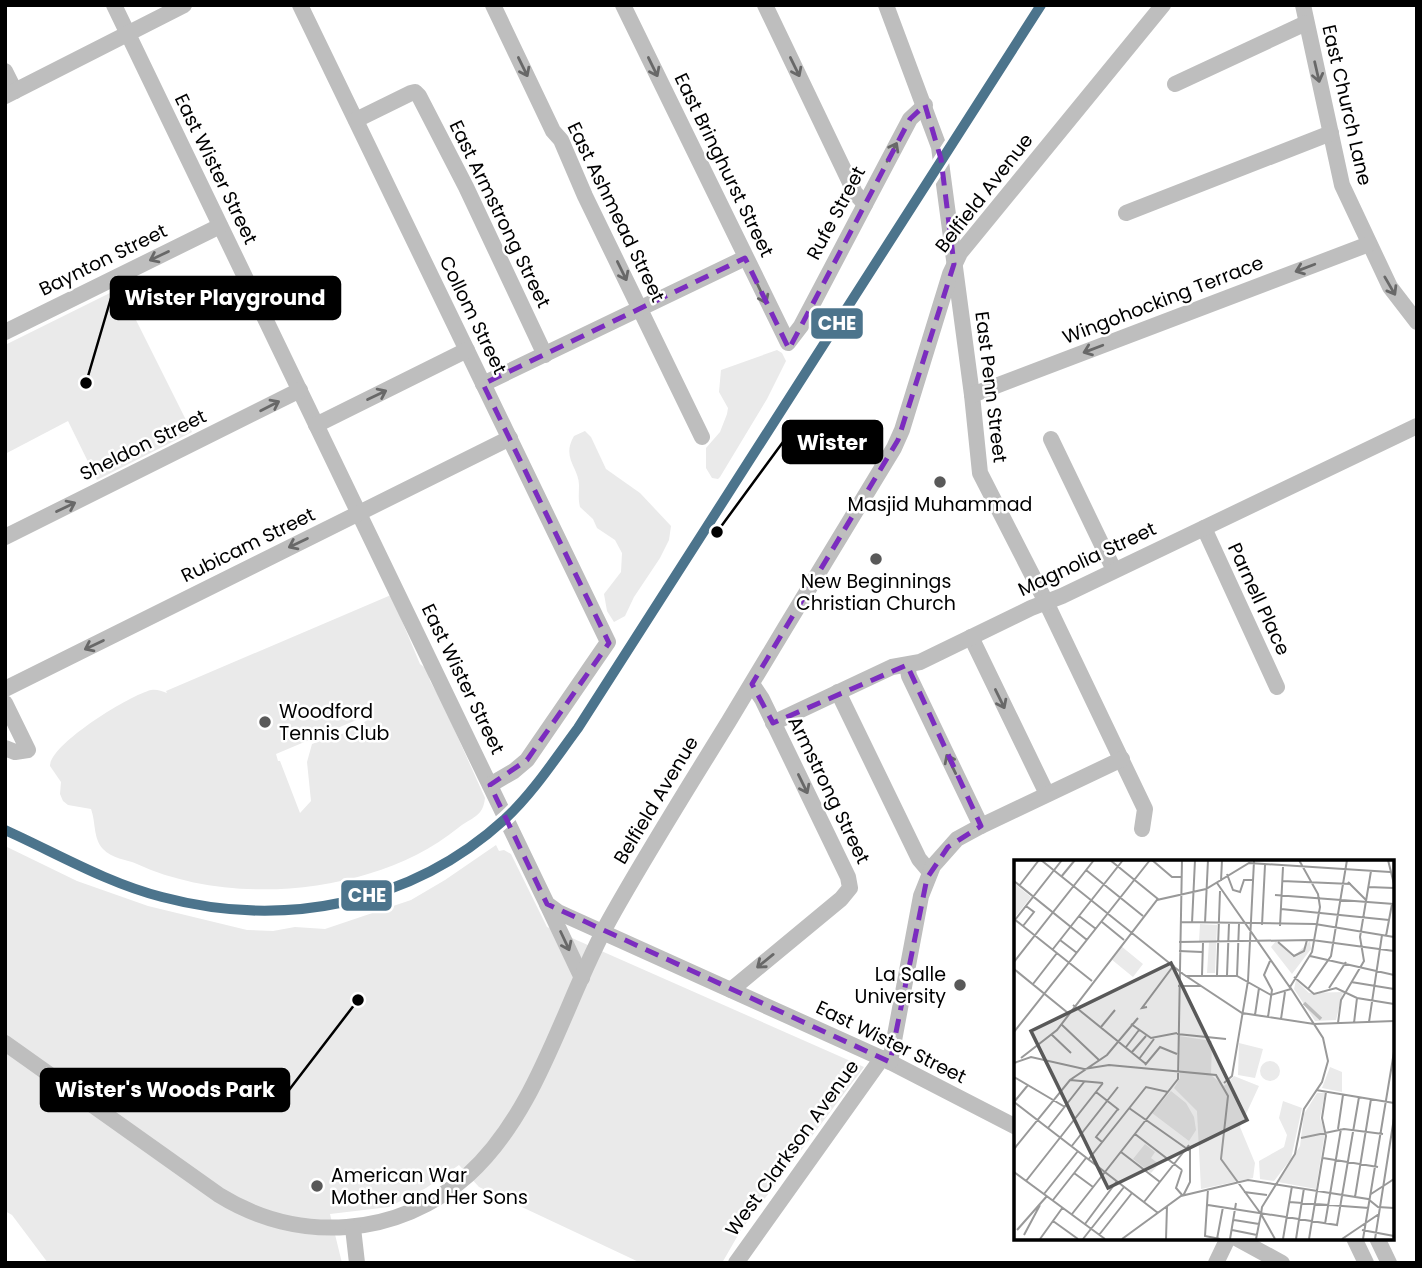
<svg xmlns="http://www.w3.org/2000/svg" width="1422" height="1268" viewBox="0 0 1422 1268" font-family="Poppins,sans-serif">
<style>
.green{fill:#eaeaea;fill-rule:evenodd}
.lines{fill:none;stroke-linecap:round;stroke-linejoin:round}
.minor{stroke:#bebebe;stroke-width:16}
.rail-1-casing{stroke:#fff;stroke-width:16}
.rail-1{stroke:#4c748c;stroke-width:10}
.oneway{stroke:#686868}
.marked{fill:none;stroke:#7b2cbf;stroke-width:5;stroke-dasharray:14 9;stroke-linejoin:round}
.poi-dot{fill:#595959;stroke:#fff;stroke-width:2.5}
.labels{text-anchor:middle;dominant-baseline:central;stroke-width:5;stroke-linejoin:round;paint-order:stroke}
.street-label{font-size:19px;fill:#000;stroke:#fff}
.poi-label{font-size:19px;fill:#000;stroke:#fff}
.inset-river{fill:none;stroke:#bcbcbc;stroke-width:3.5}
.inset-road{fill:none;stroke:#999;stroke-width:2}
.view{fill:#595959;fill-opacity:0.15;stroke:#595959;stroke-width:3.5}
.inset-edge{fill:none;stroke:#000;stroke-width:3.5}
.leader{fill:none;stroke:#000;stroke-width:2.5}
.callout-dot{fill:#000;stroke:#fff;stroke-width:2.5}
.callout{fill:#000;stroke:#000;stroke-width:2.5}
.callout-label{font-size:21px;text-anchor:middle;font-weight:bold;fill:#fff}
.line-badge{stroke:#fff;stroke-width:2.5}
.badge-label{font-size:19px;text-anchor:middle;font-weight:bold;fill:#fff}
</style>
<rect width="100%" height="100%" fill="#fff"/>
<g class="green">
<polygon points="120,288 192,432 97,480 68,421 5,454 5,345"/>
<polygon points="777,350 782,353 786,361 767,399 720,477 718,479 712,478 706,468 706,448 720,432 727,414 728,408 719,392 721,370"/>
<path d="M585 431 591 437 606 469 640 493 671 526 669 540 660 558 634 597 625 616 614 622 607 611 604 594 621 572 622 553 615 540 597 528 593 519 580 507C578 499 579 493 579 485 579 468 561 458 574 436Z"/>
<path d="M391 595 420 664 427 669 430 681 442 702 485 798C483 817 472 817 458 828 377 894 232 908 137 864 126 859 112 859 103 849 93 838 96 823 91 809L68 805 63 801 60 794 61 782 50 766C50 744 130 695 151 690 157 689 161 691 167 693L166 691ZM373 713C360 732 333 736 312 744L307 762 311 801 300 813 280 761H278L276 754Z"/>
<polygon points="496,845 499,851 504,850 511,854 547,927 864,1067 741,1230 722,1263 641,1263 479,1187 459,1165 426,1188 389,1207 330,1214 342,1263 48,1263 12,1215 5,1211 5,846 77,881 148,906 247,930 273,931 295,927 325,929 411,900 445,880"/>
</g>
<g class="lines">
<g class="minor">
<polyline points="114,5 547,904 558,912 890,1062 1016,1127"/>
<polyline points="300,5 608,642 527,760 514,771 490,785"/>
<polyline points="493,5 553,131 561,140 585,196 702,437"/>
<polyline points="623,5 788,343 801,326 910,119 925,105"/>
<polyline points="765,5 855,193 865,204"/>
<polyline points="886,5 939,147 972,395 980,473 1046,602 1145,809 1142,829"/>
<polyline points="1303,5 1342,185 1390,287 1417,322"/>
<polyline points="5,71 15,91"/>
<polyline points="1175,84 1306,23"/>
<polyline points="5,96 184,5"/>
<polyline points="356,120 411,93 415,92 419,96 466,187 545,355"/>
<polyline points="1126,213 1331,133"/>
<polyline points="5,332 220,226"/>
<polyline points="483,384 745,258"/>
<polyline points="972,395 1369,244"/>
<polyline points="316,425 467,350"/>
<polyline points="1051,439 1114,570"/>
<polyline points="1204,528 1277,687"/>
<polyline points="5,537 300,390"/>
<polyline points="971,637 1047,794"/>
<polyline points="907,665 909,676 981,826"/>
<polyline points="5,689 510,438"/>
<polyline points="838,692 919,859 930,872"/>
<polyline points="5,703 28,750 15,752 5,748"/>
<polyline points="773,723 892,667 920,662 1031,608 1062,596 1417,426"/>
<polyline points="547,904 582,978"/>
<polyline points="731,990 841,899 850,888 848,877 762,699 752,684"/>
<path d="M5 1043 219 1195C298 1244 398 1238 468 1175 540 1110 564 1000 611 917 648 851 689 786 729 721 784 630 838 539 894 448L902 430 950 274 960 253 1163 5"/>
<polyline points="890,1062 921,896 933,866 957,839 981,826 1122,759"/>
<polyline points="353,1228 357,1263"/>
<polyline points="1236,1238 1282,1263"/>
<polyline points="1354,1238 1366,1263"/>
<polyline points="1377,1238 1389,1263"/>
<polyline points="736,1263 882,1058"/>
<polyline points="1216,1263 1228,1238"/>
</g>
<g class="rail-1-casing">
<path id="rail-1" d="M5 830C56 853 107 883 162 897 283 929 411 905 505 819 533 793 555 759 578 728L1041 5"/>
</g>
<use href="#rail-1" class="rail-1"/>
</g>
<defs><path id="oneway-shaft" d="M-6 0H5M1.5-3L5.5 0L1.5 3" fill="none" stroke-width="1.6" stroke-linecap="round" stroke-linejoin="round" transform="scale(1.75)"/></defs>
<g class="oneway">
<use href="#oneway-shaft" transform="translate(523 67) rotate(64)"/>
<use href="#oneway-shaft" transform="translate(653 67) rotate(64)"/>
<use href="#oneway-shaft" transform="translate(795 67) rotate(64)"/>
<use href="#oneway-shaft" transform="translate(1317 72) rotate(77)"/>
<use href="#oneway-shaft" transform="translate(892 152) rotate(-62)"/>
<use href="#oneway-shaft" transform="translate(159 256) rotate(154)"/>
<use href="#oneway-shaft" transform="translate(1305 268) rotate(159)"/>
<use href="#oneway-shaft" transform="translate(622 271) rotate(64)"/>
<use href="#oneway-shaft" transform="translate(1390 286) rotate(60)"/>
<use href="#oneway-shaft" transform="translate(762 294) rotate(65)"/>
<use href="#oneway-shaft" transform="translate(1093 349) rotate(159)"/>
<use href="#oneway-shaft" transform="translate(377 395) rotate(-26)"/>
<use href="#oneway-shaft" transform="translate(270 406) rotate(-27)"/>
<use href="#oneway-shaft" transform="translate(66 507) rotate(-26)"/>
<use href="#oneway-shaft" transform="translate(298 543) rotate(154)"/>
<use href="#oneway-shaft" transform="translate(94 645) rotate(154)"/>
<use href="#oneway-shaft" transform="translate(1000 699) rotate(64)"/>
<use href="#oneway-shaft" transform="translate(951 764) rotate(-116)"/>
<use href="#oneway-shaft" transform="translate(803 784) rotate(64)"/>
<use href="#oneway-shaft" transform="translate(565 941) rotate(65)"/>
<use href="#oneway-shaft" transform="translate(765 961) rotate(141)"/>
</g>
<path class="marked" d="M925 105 941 159 954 264 898 440 752 684 773 723 907 665 981 826 948 847 927 878 890 1062 547 904 490 785 527 760 609 643 483 384 745 258 789 349 910 119Z"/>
<g class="poi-dot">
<circle cx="940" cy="482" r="7"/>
<circle cx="876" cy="559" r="7"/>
<circle cx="265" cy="722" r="7"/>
<circle cx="960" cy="985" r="7"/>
<circle cx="317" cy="1186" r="7"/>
</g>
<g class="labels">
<g class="street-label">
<text transform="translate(1347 105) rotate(77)">East Church Lane</text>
<text transform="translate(724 165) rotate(64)">East Bringhurst Street</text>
<text transform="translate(216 169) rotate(64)">East Wister Street</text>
<text transform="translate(984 193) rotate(-52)">Belfield Avenue</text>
<text transform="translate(616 212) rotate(64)">East Ashmead Street</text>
<text transform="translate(836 213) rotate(-62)">Rufe Street</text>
<text transform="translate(500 214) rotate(64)">East Armstrong Street</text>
<text transform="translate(103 260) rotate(-26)">Baynton Street</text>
<text transform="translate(1163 300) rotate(-21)">Wingohocking Terrace</text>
<text transform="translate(473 315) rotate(64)">Collom Street</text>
<text transform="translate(991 387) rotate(83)">East Penn Street</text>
<text transform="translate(143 445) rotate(-26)">Sheldon Street</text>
<text transform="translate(248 545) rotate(-26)">Rubicam Street</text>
<text transform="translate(1087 559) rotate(-25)">Magnolia Street</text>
<text transform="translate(1259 599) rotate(65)">Parnell Place</text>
<text transform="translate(463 679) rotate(64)">East Wister Street</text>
<text transform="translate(829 790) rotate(64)">Armstrong Street</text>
<text transform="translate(656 800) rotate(-59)">Belfield Avenue</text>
<text transform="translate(891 1042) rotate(26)">East Wister Street</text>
<text transform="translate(792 1148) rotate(-54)">West Clarkson Avenue</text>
</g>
<g class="poi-label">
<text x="940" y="504">Masjid Muhammad</text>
<text x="876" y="581">New Beginnings<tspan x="876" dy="22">Christian Church</tspan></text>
<text x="279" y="711" text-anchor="start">Woodford<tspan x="279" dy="22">Tennis Club</tspan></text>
<text x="946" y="974" text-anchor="end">La Salle<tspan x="946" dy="22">University</tspan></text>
<text x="331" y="1175" text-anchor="start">American War<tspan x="331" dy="22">Mother and Her Sons</tspan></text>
</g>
</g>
<g transform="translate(1014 860)">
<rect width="380" height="380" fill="#fff"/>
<path d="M0 23 17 37 1 57 0 56ZM186 64 203 65 201 113H193L195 82 185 81ZM262 81 279 97 296 81 297 89 278 114 257 87ZM107 86 129 104 119 117 97 99ZM282 120 295 133 329 132 322 160 301 161 280 129ZM165 176 198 181 197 215 210 226 220 216 245 226 226 267 241 303 239 318 187 329 183 251 160 228 166 218ZM225 183 249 189 241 218 224 215ZM246 211a10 10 0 1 1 20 0a10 10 0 1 1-20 0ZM316 207 328 212V232L308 228ZM157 231 172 243 180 257 182 270 175 281 138 253ZM303 233H311L306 258 311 272 302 329 264 322 286 286 290 254ZM269 241 288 248 277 299 260 321 246 319 245 301 270 287 273 275 265 258ZM131 284 141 292 137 298 145 304 137 313 119 299Z" fill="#eaeaea"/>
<path class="inset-river" d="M290 143 307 159"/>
<path class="inset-road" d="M27 0 169 114 228 153 300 164 380 161M96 0 144 39M138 0 158 17H167M374 0 380 24M72 10 129 56M213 14 219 30 226 32 230 20H239M47 17 61 0M0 21 73 80M207 21 208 0M268 21 337 24M334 22 352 40M5 26 25 0M354 27 380 28M261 35 380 44M267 49 375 60M65 56 82 69M0 59 78 121M1 60 48 0M88 62 110 80M166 62 301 64 380 77M178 63 181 0M191 63 194 0M248 65 251 5M9 66 20 52 12 46M266 66 269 7M372 76 378 44M46 80 63 93M165 82 298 80 380 91M264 82 280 96 290 91 293 80M39 89 109 0M165 91 188 92M296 96 380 115M0 102 80 0M0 109 54 153M188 115 189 83M203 115 206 31M213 115 215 64M171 116H223L257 135 277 129 203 23M223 116 225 64M280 117 300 134 322 128 343 138 380 144M337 122 380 129M19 124 43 93M164 126H187M315 128 332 102M294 129 317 96 333 0M59 145 132 204M133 147 128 148 160 105M241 155 245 128M254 157 258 130 250 115 256 101M267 159 271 132M355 162 368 75M324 163 327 140 350 101 346 77 357 11M340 163 343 138M47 164 85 200M117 164 137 178 163 173M87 167 101 150M0 172 136 0M37 174 57 193M163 174 212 179M112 187 125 170M118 192 132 176M7 198 43 170 143 40 192 29 235 3 376 12M125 199 140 179M0 203 17 197 70 209 95 205 202 215 214 236 207 299 247 354M131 205 146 187 163 194M0 217 51 247M56 220 89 223M210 223 218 216 234 121 240 1M302 230 380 243M82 232 105 250M0 242 144 353M0 242 14 225M115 248 176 291M34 268 70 222M324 269 329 235M121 274 168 310M287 278 330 269 369 274M88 282 82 277 104 249M57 287 104 227M0 289 56 220 93 195 124 158M107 292 146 322M309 298 364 307M74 300 132 227 154 232M168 310 162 328 169 336M0 312 91 379M60 313 79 327M12 321 89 223M194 329 191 376 206 379M230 332 253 335M30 334 64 291M357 334 380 319M169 336 176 322V288M341 337 357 239M39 340 72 298M130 342 175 285M275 342 355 348M194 345 323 365 345 237M58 354 164 219 168 0M220 360 245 364M39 361 64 379M71 364 103 321M311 364 327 269M3 370 33 336M218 370 243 375M348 370 380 376M10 375 26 345M85 375 118 333M26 379 49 347M69 379 110 327M108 379 167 336 234 320 354 339 364 347 380 348M152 379 153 346M203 379 209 347M216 379 222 343M242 379 247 354M261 379 247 354 248 347 281 294 290 249 308 222 314 201 309 178 276 127 298 92 306 47 304 34 285 0M269 379 278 326M282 379 290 328M295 379 312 276 308 258 312 232M328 379 365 354M349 379 380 192M361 379 380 258"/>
<path class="view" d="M157 103 233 260 94 328 17 171Z"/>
<rect width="380" height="380" class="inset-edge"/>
</g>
<path class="leader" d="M86 383L111 298M717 532L783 442M358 1000L289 1090"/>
<g class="callout-dot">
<circle cx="86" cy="383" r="7"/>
<circle cx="717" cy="532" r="7"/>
<circle cx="358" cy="1000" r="7"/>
</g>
<g class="callout">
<rect x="111" y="277" width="229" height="42" rx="7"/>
<rect x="783" y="421" width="99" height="42" rx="7"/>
<rect x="41" y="1069" width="248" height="42" rx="7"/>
</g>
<g class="callout-label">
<text x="225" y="305">Wister Playground</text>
<text x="832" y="450">Wister</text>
<text x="165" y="1097">Wister's Woods Park</text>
</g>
<g class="line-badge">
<rect x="810" y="307" width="54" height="33" rx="7" fill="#4c748c"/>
<rect x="340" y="879" width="53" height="33" rx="7" fill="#4c748c"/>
</g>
<g class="badge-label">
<text x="837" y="330">CHE</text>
<text x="367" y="902">CHE</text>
</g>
<rect width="1422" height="1268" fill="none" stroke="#000000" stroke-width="14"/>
</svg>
